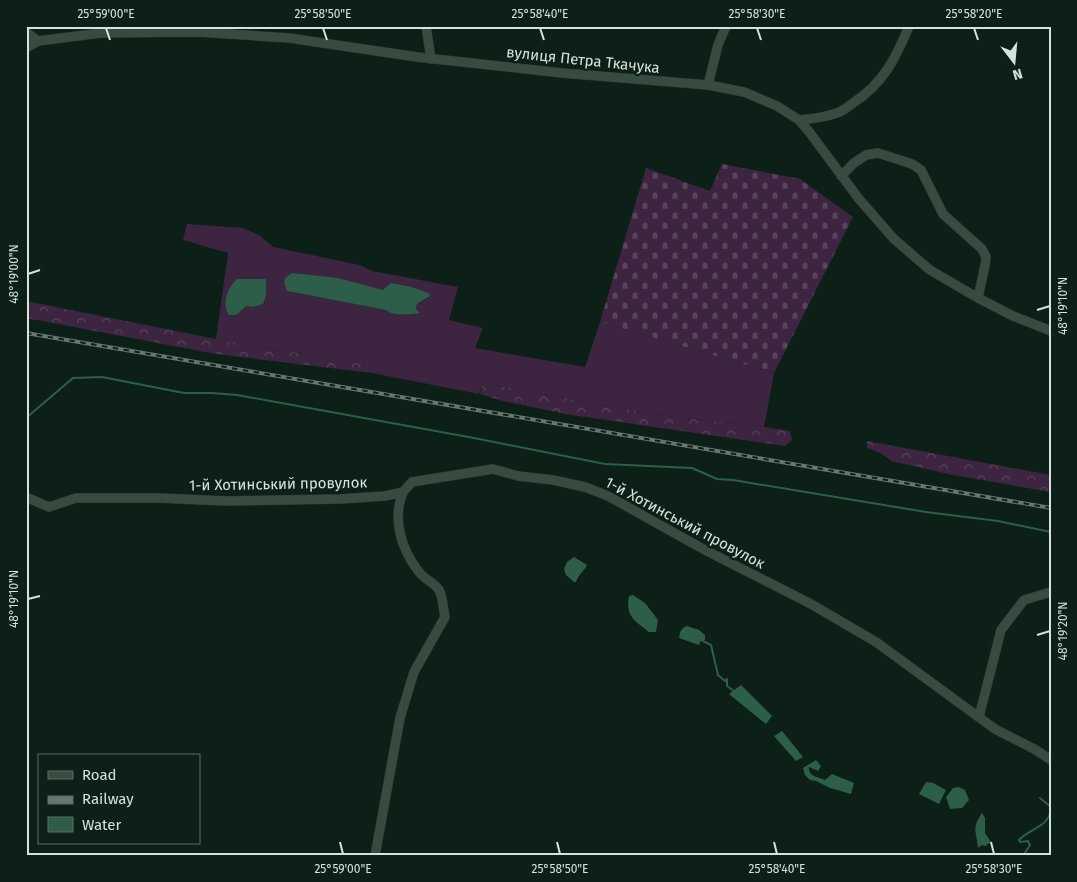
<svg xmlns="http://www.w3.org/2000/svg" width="1077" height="882" viewBox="0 0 1077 882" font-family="'Fira Sans',sans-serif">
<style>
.grass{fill:#3d2440;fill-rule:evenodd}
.forest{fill:url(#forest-crowns)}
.cemetery{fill:url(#cemetery-stones)}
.water{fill:#2d5f48}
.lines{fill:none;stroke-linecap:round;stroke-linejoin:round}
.stream{stroke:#2d5f48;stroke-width:2}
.minor-casing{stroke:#2f3933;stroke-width:10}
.minor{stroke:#374c41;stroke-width:9}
.rail-casing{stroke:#67776f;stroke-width:4}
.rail{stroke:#0c2017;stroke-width:2;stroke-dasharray:5.5;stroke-linecap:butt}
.ticks{fill:none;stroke:#d6e2db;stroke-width:2}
.labels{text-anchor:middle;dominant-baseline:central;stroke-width:5;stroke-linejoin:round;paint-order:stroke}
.street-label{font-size:15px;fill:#d6e2db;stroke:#0c2017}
.neatline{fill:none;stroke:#d6e2db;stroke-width:2}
.ticks-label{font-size:12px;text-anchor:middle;fill:#d6e2db}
</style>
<defs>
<pattern id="forest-crowns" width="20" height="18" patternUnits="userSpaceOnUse" patternTransform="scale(1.25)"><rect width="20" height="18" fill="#3d2440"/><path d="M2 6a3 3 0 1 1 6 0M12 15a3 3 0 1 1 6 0" fill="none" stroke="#58445b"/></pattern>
<pattern id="cemetery-stones" width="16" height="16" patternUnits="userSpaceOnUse" patternTransform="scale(1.25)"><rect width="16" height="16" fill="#3d2440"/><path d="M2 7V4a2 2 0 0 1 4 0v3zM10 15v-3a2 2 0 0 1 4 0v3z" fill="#58445b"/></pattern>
</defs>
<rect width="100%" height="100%" fill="#0c2017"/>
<path class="grass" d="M187 224 242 228 259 235 273 247 360 265 372 271 458 287 449 320 483 328 475 348 585 367 600 322 774 373 764 427 658 415 483 383 479 394 372 373 371 366 216 339 228 253 183 240ZM321 277 338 278 383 291 413 287 429 293 428 298 417 304 416 309 419 312C409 314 395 317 386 310L287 291ZM237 279 266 280C265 287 265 294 265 302L253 307 247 306 241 312Z"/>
<g class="forest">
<polygon points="26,301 216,339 372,366 372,373 216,354 26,318"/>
<polygon points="483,383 658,415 764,427 790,431 792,440 785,446 565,414 503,401 480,394"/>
<polygon points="867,441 1051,475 1051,492 953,475 891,461 883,454 867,448"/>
</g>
<polygon class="cemetery" points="722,164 800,179 853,217 774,373 600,322 646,168 710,191"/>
<g class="water">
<path d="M292 273 338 278 383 290 391 283 412 287 429 293 430 296 417 304 416 309 420 313C409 314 395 317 386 310L287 291 284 282 286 277Z"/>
<path d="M237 279H266C266 288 267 297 263 304L253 307 247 306 236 315H229C221 304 228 287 237 279Z"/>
<path d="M574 557 587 565C584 571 578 575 576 582H574L566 575 564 569 567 562Z"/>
<path d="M633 595 645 603 658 620 656 632H649C635 621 625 616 629 596Z"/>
<path d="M687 626 699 630 705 635V640H701L699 645 679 638C680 632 681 628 687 626Z"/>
<polygon points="741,685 772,716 766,724 729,694"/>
<polygon points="782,731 803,757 796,761 774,736"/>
<path d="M816 760 821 766 818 771 809 767C808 777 818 777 825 780L832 774 854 783 851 794 830 788 816 781 810 780 805 775 803 768Z"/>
<polygon points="926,782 933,783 946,790 939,804 919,794"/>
<polygon points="959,787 965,790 969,800 962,808 950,809 946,797 953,788"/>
<path d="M982 813 985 818V833L991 842 985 846 982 845 978 848C977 833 971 828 982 813Z"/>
</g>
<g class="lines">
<g class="stream">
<polyline points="26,418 73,378 102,377 184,393 212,393 237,395 474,438 605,464 692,468 717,479 733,480 926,512 998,521 1051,532"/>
<polyline points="701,640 711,645 718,675 725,681 727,679 727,686 734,691"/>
<polyline points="1040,798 1051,807"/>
<path d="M1023 856 1030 845 1028 841 1020 842 1019 840C1030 828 1049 827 1051 809"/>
</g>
<g class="minor-casing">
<g id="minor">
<polyline points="426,26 431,59"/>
<polyline points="26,32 38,41"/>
<polyline points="26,48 38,41 101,33 198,32 289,38 417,57 562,73 708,85 744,92 777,106 799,120 810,133 859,199 894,239 930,270 978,298 1013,316 1051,331"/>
<polyline points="708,85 718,45 726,26"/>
<path d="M799 120C811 119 825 117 837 113 843 111 848 107 853 103 883 84 896 58 909 26"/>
<polyline points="841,176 854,163 866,155 878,153 912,164 921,170 943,214 982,249 986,257 985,265 978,298"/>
<polyline points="26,497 49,507 76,498 158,498 226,501 340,499 385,496 403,492 412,482 493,469 518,476 553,480 585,487 608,496 705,550 811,604 876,642 995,729 1036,750 1051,760"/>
<polyline points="979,717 1001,630 1024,600 1051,592"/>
<path d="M375 856 400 718 414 672 445 617C443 609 443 597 439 590 435 583 424 579 419 572 401 549 392 519 403 492"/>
</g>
</g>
<use href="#minor" class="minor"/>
<g class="rail-casing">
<polyline id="rail" points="26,333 1051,508"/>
</g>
<use href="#rail" class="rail"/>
</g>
<path class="ticks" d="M106 28 110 40M323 28 327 40M540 28 544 40M757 28 761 40M974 28 978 40M28 274 40 270M1037 310 1050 306M28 599 40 596M1037 635 1050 631M340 842 343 854M557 842 560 854M774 842 777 854M991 842 994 854"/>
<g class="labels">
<g class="street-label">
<text transform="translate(583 60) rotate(6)">вулиця Петра Ткачука</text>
<text transform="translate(278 484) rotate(-1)">1-й Хотинський провулок</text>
<text transform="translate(685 523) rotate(28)">1-й Хотинський провулок</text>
</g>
</g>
<rect width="1077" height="882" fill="none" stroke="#0c2017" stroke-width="55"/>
<rect x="38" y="754" width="162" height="90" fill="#0c2017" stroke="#5d6e65"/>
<rect x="48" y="771" width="25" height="8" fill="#374c41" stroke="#5d6e65"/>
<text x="82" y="780" font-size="15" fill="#d6e2db">Road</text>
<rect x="48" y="796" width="25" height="8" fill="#67776f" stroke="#5d6e65"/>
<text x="82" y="804" font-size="15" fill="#d6e2db">Railway</text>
<rect x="48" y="817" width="25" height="15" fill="#2d5f48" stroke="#5d6e65"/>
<text x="82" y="830" font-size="15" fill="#d6e2db">Water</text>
<g transform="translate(1014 62) rotate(164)" stroke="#0c2017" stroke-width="4" paint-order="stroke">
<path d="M0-4L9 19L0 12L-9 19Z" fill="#d6e2db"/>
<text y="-8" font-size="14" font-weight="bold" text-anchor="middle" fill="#d6e2db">N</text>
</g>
<rect x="28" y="28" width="1022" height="826" class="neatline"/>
<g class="ticks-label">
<text x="106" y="18">25°59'00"E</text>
<text x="323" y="18">25°58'50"E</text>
<text x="540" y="18">25°58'40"E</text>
<text x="757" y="18">25°58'30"E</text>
<text x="974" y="18">25°58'20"E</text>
<text transform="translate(14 274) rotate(-90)" y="4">48°19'00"N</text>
<text transform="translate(1063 306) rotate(-90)" y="4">48°19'10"N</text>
<text transform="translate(14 599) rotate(-90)" y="4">48°19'10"N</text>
<text transform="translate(1063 631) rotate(-90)" y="4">48°19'20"N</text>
<text x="343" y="873">25°59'00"E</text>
<text x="560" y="873">25°58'50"E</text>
<text x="777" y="873">25°58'40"E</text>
<text x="994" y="873">25°58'30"E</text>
</g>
</svg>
